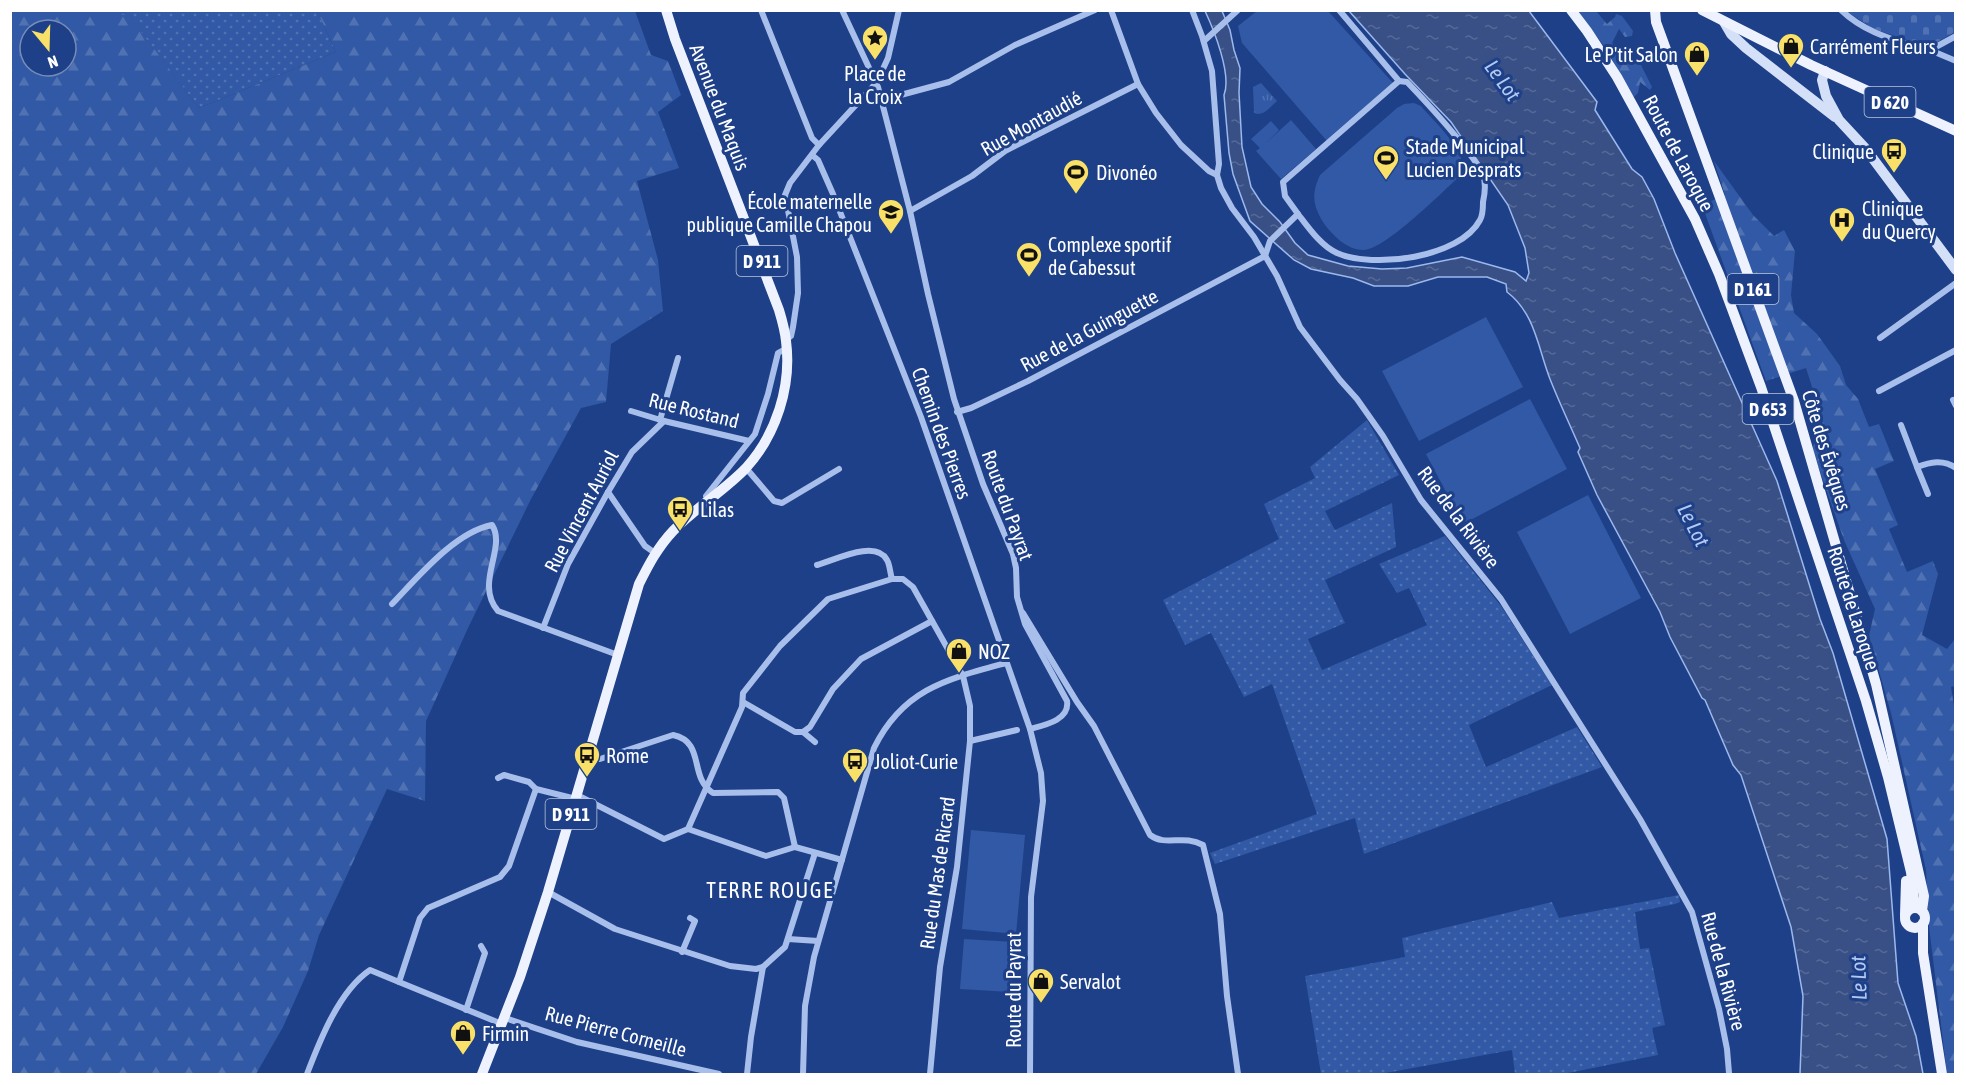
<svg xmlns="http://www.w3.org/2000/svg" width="1966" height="1085" viewBox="0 0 1966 1085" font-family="'Asap Condensed',sans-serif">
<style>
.grass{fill:url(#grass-dots)}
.forest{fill:url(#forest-firs);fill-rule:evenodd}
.cemetery{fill:url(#cemetery-stones)}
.park{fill:url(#park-tufts)}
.pitch{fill:#3259a5}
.water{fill:url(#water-ripples);stroke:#9cb8ec;stroke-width:1.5}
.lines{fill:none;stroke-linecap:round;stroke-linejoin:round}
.street{stroke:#a8bfeb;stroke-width:6}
.secondary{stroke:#d4dff8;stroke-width:10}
.primary{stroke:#edf2fe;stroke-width:10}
.labels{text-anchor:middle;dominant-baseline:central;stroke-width:6;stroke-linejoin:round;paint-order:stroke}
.shield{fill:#1e4088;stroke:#bcc6db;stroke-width:1.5}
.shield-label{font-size:18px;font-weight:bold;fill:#fff}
.poi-label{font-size:20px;fill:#fff;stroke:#1e4088;text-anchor:start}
.street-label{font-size:20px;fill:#fff;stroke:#1e4088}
.water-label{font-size:21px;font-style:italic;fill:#b4c9f2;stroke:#1e4088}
.quarter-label{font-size:22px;letter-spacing:1.5px;fill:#fff;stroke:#1e4088}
</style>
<defs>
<pattern id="grass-dots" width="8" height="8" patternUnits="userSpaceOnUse" patternTransform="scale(1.5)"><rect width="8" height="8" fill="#3259a5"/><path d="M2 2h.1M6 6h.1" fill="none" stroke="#5172b2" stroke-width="1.8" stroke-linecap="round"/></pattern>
<pattern id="forest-firs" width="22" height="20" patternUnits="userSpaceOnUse" patternTransform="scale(1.5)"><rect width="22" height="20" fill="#3259a5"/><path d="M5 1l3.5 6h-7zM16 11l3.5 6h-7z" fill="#5172b2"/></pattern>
<pattern id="cemetery-stones" width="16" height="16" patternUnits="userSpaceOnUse" patternTransform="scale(1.5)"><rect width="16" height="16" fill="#3259a5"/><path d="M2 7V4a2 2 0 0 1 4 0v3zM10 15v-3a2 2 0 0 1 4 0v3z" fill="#5172b2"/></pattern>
<pattern id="park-tufts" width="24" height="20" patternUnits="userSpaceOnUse" patternTransform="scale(1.5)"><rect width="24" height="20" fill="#3259a5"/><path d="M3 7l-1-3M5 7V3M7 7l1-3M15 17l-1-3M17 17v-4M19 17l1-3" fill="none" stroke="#5172b2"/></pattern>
<pattern id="water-ripples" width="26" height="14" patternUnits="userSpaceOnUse" patternTransform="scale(1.5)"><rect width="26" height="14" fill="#385086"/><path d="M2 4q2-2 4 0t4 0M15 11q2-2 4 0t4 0" fill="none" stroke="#566a98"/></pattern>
</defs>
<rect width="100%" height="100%" fill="#1e4088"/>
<g class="grass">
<polygon points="100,11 317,11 336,52 199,108 129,17"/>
<polygon points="1367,420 1399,475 1325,511 1335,530 1392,503 1396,547 1325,580 1345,623 1308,639 1322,670 1427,625 1409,588 1397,593 1379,564 1445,536 1501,606 1552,685 1469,725 1486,767 1577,727 1602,767 1364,854 1355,818 1215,864 1210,853 1317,814 1272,684 1244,697 1211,633 1185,645 1163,600 1279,539 1264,504 1315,478 1310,467"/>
<polygon points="1679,895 1680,902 1675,904 1635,912 1640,949 1649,948 1665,1025 1652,1028 1658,1055 1563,1074 1515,1074 1512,1050 1380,1074 1321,1074 1305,976 1405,957 1402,938 1552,902 1559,918"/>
</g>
<g class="forest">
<path d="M100 10 129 16 199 108 336 52 317 11H635L651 55 668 61 681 95 658 112 679 168 637 181 658 260 663 311 611 344 606 402 581 408 531 499 468 628 426 721 425 801 387 789 319 935 308 971 283 1027 256 1074H11L10 11ZM30 30H66V66H30Z"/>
<path d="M1576 11H1596L1607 24 1615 17 1616 14 1622 16 1633 31 1632 36 1625 37 1619 29 1612 43 1625 56 1639 61 1652 87 1650 90 1640 82 1638 93 1634 97C1623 83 1617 67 1608 52 1599 38 1586 24 1576 11Z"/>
<polygon points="1714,161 1753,215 1774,236 1784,230 1795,251 1791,295 1794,313 1817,334 1840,366 1846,385 1858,399 1869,427 1879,424 1894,461 1875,469 1898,525 1889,529 1907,572 1933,561 1938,574 1922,635 1947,649 1955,639 1955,686 1951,687 1956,719 1955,1074 1947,1074 1929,926 1926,870 1891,713 1869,636 1875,609 1844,540 1812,449 1823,421 1806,368 1766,381 1702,205 1725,195"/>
</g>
<polygon class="cemetery" points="1846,11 1955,11 1955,32 1932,45 1925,46 1874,29"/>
<path class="park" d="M1261 83 1277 101C1270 107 1263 117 1254 113L1253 87Z"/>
<g class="pitch">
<polygon points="1257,11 1328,11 1393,83 1327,141 1242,43 1238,26"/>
<path d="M1414 103 1421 106C1434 122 1471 154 1461 175 1443 191 1384 251 1363 250 1347 250 1332 235 1323 222 1313 205 1311 194 1320 175L1397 108 1404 104Z"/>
<polygon points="1291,120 1316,149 1281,179 1256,151 1260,148 1251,139 1271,121 1279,130 1267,142"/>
<polygon points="1486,317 1523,387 1419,441 1382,371"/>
<polygon points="1530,399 1567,469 1463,524 1426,454"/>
<polygon points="1588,495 1641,598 1570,634 1517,532"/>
<polygon points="971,830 1025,835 1016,934 962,929"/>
<polygon points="964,939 1015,942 1011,992 960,989"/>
</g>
<path class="water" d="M1205 11H1222L1230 30 1234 50 1240 68 1239 93 1242 147 1251 187 1262 204 1280 222 1295 243 1308 255 1348 266 1382 269 1407 268 1462 257 1515 272 1526 281 1529 273 1525 248 1508 205 1451 122 1405 74 1349 11H1529L1597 102 1595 110 1632 169 1642 177 1654 199 1675 253 1777 481 1820 619 1833 653 1887 839 1898 983 1916 1036 1923 1074H1800L1803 996 1791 927 1741 775 1733 765 1705 700 1702 698 1670 637 1660 612 1597 495 1578 452 1580 448C1570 425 1559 402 1550 379 1538 348 1535 313 1507 292L1506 284 1487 277H1438L1408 286H1374L1353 278 1311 269 1294 260 1250 221 1233 174 1229 153 1224 95C1232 75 1214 30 1205 11Z"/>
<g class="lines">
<g class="street">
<polyline points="761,10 812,138 819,145"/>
<path d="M842 10 878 87 910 211 928 294 954 399 983 484 1013 554 1016 568 1017 597 1025 624 1067 701C1070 720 1045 725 1030 729"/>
<polyline points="1111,10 1138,84 1156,113 1181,145 1209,171 1217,175 1221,188 1232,208 1254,237 1277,276 1300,327 1340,380 1357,399 1383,436 1421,500 1501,599 1640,819 1692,912 1719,1009 1727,1049 1729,1073"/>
<polyline points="1192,10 1202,36 1212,71 1219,164 1217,175"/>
<path d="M1841 10C1865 33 1895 40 1925 50L1932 49 1937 53 1956 61"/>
<polyline points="1204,41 1238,10"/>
<polyline points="1932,49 1956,36"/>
<polyline points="882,100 949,82 1015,45 1095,10"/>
<polyline points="812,155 818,160 833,194 921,417 1030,729 1041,773 1043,801 1031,897 1030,1074"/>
<polyline points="910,211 972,176 1005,151 1138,84"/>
<path d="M1298 214C1308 227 1321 246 1337 253 1373 269 1460 258 1480 220 1483 215 1483 208 1483 202 1485 193 1486 183 1483 175 1479 165 1471 156 1465 148 1447 124 1428 104 1407 82L1399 81"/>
<polyline points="1265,256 1270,241 1298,214 1285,196 1283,182 1399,81 1339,10"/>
<polyline points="1880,338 1956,283"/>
<polyline points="786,340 791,336 793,327 798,293 797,257 785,195 790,183 819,145 877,82 888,58 899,10"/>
<polyline points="1879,391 1956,350"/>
<polyline points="1953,400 1956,406"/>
<polyline points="631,411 664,421 749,441"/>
<polyline points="957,412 971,408 1028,381 1265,256"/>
<polyline points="660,420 678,358"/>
<path d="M1901 425 1917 467C1930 462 1943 459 1956 468"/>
<polyline points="1917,467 1928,494"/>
<polyline points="746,468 774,501 782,503 839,469"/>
<polyline points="608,492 645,546 655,553"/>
<polyline points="709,500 706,496 755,434 768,394 778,353 787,348"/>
<path d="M817 565C835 560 876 539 887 560 890 565 890 573 892 579"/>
<path d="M392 604C418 577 455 532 492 525 507 548 474 583 498 611L618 655"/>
<path d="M1023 613 1077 702 1094 726 1150 835C1166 847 1183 834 1203 845L1220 914 1227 996 1238 1074"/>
<polyline points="543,628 568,564 608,492 632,452 664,421"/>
<polyline points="743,702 795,732 803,732 815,742"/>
<polyline points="803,732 810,727 833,689 861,659 932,621"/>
<polyline points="970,741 1017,730"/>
<path d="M589 758 600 759 673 735C706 742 688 777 713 793L778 792 784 798 795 847"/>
<polyline points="498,778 504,775 529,782 536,789"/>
<polyline points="688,829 742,707 743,693 780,646 828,599 892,579 903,579 913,587 963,676 970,706 970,741 957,867 940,967 930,1074"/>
<polyline points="548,892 615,929 730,966 756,969 763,967"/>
<polyline points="788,939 818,941"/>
<polyline points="682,952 695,921 690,918"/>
<polyline points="466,1010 485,953 481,946"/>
<polyline points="505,1018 577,1042 719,1074"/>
<polyline points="502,1024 399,982 420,918 428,908 500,877 509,866 536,789 572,798 581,797 664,839 688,829 766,856 795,847 842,860"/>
<path d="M307 1074C320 1040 339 991 370 970L399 982"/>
<polyline points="747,1074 751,1037 763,967 785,947 815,853"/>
<path d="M803 1074 805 1006 814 957 874 748C903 689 947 679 1006 663"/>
</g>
<g class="secondary">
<polyline points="1724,22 1731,34 1746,48 1835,117"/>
<polyline points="1825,71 1822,80 1826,96 1839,120 1865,148 1956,270"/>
</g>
<g class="primary">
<polyline points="1571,10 1587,31 1617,77 1695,219 1719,274 1761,387 1866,701 1888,777 1911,872 1915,908"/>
<polyline points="1655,10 1656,22 1794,401 1876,684 1924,896 1922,911"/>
<polyline points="1702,10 1811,65 1956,131"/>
<circle cx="1915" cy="918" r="10"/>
<polyline points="1905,915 1906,881"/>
<polyline points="1923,923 1923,953 1942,1074"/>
<path d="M482 1074 520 977 548 892 639 584C649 564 658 547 673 531 695 508 724 491 746 468 776 435 792 386 786 341 785 331 782 320 779 310L675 39 666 10"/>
</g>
</g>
<defs>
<g id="sight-pin" transform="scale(1.35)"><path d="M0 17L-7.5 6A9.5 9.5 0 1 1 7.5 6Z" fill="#f9e068" stroke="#1e4088"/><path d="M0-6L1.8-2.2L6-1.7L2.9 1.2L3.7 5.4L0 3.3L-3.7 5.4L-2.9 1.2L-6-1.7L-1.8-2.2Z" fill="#111"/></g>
<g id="shop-pin" transform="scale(1.35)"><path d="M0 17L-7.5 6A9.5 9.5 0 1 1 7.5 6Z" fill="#f9e068" stroke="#1e4088"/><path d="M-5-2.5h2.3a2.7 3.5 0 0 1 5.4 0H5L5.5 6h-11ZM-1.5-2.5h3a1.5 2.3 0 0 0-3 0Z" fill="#111"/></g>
<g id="bus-pin" transform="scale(1.35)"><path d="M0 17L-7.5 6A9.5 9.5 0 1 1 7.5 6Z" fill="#f9e068" stroke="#1e4088"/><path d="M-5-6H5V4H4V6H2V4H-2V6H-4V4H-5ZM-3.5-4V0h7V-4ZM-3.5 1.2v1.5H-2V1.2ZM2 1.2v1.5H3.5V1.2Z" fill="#111"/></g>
<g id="stadium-pin" transform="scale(1.35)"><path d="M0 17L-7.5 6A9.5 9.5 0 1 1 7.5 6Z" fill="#f9e068" stroke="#1e4088"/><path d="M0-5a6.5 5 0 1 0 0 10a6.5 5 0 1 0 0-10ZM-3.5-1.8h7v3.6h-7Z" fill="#111"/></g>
<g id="school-pin" transform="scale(1.35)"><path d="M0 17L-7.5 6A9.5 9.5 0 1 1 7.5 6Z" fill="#f9e068" stroke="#1e4088"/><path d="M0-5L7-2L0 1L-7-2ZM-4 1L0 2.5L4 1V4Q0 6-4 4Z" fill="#111"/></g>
<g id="hospital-pin" transform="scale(1.35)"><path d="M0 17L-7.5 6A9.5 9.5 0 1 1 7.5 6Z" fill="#f9e068" stroke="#1e4088"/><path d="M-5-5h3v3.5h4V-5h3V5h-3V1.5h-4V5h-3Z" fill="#111"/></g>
</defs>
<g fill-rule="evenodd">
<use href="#sight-pin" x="875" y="38"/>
<use href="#shop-pin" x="1791" y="46"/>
<use href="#shop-pin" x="1697" y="54"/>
<use href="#bus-pin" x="1894" y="151"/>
<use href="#stadium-pin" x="1386" y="158"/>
<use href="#stadium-pin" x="1076" y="172"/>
<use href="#school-pin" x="891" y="212"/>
<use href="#hospital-pin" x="1842" y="220"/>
<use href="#stadium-pin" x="1029" y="255"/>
<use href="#bus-pin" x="680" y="509"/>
<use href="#shop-pin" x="959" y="651"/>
<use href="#bus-pin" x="587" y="755"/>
<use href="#bus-pin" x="855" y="761"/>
<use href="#shop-pin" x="1041" y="981"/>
<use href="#shop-pin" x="463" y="1033"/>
</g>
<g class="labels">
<g class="shield">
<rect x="1864.5" y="87" width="51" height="30" rx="4.5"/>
<rect x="736.5" y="246" width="51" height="30" rx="4.5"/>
<rect x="1727.5" y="274" width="51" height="30" rx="4.5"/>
<rect x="1742.5" y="394" width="51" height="30" rx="4.5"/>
<rect x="545.5" y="799" width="51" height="30" rx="4.5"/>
</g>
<g class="shield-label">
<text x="1890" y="102">D 620</text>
<text x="762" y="261">D 911</text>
<text x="1753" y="289">D 161</text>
<text x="1768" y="409">D 653</text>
<text x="571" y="814">D 911</text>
</g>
<g class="poi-label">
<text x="1810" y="46">Carrément Fleurs</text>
<text x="1678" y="54" text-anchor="end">Le P'tit Salon</text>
<text x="875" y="73" text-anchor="middle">Place de<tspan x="875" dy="23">la Croix</tspan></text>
<text x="1406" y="146">Stade Municipal<tspan x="1406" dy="23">Lucien Desprats</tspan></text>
<text x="1874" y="151" text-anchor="end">Clinique</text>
<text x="1096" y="172">Divonéo</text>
<text x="872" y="201" text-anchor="end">École maternelle<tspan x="872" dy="23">publique Camille Chapou</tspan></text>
<text x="1862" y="208">Clinique<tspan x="1862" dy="23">du Quercy</tspan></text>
<text x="1048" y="244">Complexe sportif<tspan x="1048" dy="23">de Cabessut</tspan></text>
<text x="700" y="509">Lilas</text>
<text x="978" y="651">NOZ</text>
<text x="606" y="755">Rome</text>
<text x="874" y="761">Joliot-Curie</text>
<text x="1060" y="981">Servalot</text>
<text x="482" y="1033">Firmin</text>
</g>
<g class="street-label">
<text transform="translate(720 107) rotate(69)">Avenue du Maquis</text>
<text transform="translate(1031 123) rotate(-29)">Rue Montaudié</text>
<text transform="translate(1679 153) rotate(62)">Route de Laroque</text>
<text transform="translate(1089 330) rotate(-28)">Rue de la Guinguette</text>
<text transform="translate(694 410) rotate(14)">Rue Rostand</text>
<text transform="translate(942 433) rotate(70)">Chemin des Pierres</text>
<text transform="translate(1827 450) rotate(73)">Côte des Évêques</text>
<text transform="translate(1008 505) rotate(70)">Route du Payrat</text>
<text transform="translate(581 511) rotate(-62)">Rue Vincent Auriol</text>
<text transform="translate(1459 517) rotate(53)">Rue de la Rivière</text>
<text transform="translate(1854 608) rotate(72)">Route de Laroque</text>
<text transform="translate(937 873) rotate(-82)">Rue du Mas de Ricard</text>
<text transform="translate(1724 971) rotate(75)">Rue de la Rivière</text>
<text transform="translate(1013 990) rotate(-90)">Route du Payrat</text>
<text transform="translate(616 1031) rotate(15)">Rue Pierre Corneille</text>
</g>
<g class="water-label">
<text transform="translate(1503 80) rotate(54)">Le Lot</text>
<text transform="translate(1694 525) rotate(63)">Le Lot</text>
<text transform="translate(1858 978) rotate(-92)">Le Lot</text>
</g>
<g class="quarter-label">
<text x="770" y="890">TERRE ROUGE</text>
</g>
</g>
<rect width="1966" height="1085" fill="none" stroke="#ffffff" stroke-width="24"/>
<g transform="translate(48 48) rotate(161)"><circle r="28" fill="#1e4088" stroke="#788cb8" stroke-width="1.5"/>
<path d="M0-4.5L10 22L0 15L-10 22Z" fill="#f9e068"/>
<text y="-9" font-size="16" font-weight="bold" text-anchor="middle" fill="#ffffff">N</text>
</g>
</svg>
